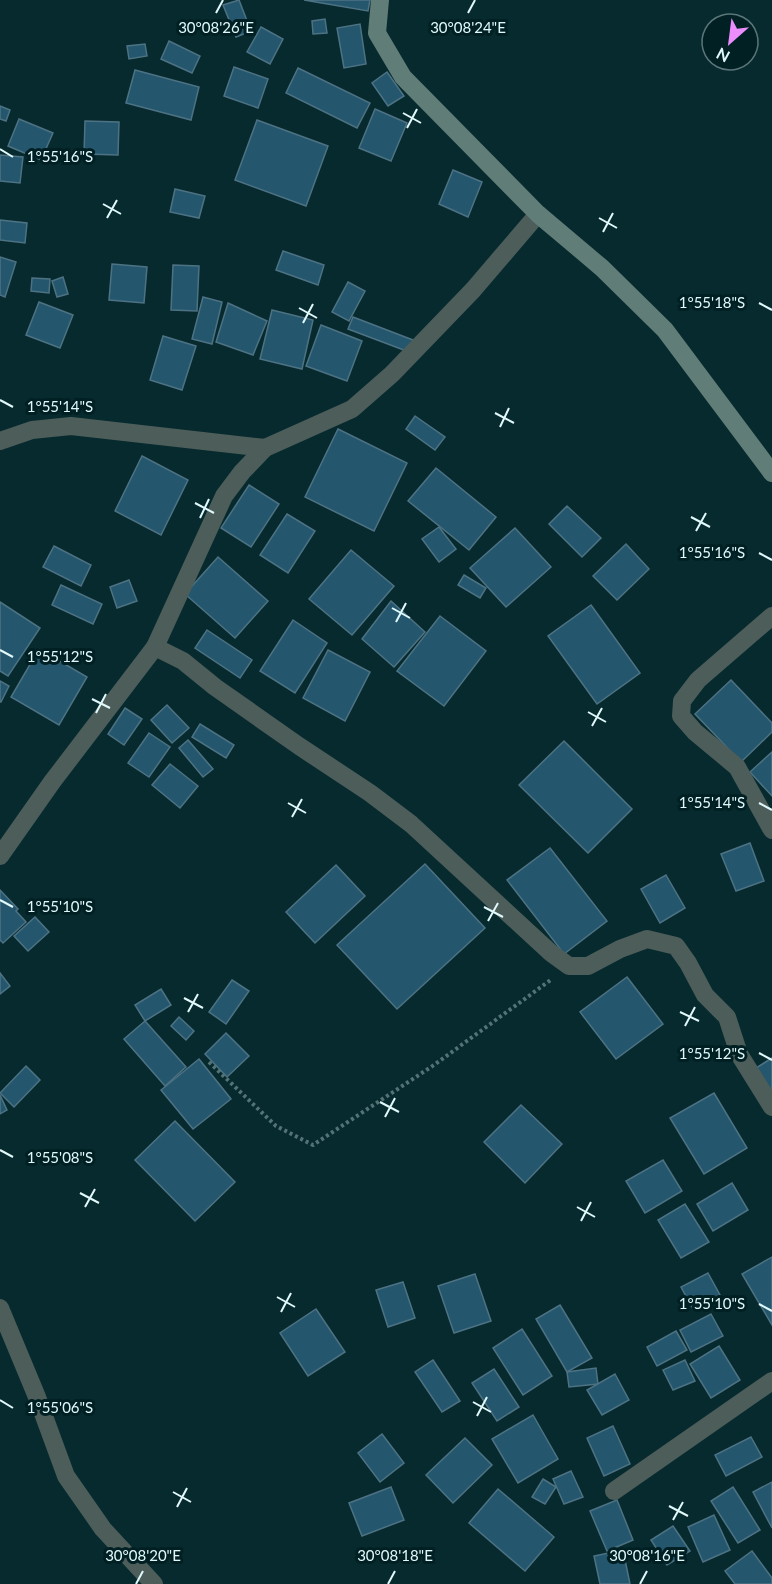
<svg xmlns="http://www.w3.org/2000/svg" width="772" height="1584" viewBox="0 0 772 1584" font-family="Lato,sans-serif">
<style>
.building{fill:#24576d;stroke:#4d7283;stroke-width:1.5}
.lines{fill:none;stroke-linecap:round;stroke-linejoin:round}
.path{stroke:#547376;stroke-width:4;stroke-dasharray:3 3;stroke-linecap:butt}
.street{stroke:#4c5d5a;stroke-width:18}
.secondary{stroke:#617d77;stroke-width:18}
.ticks{fill:none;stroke:#e1f8fb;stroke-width:2}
.ticks-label{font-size:15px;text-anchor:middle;fill:#e1f8fb;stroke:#002024;stroke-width:6;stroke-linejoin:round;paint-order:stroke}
</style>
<rect width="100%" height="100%" fill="#072a2e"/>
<g class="building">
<polygon points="239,0 251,31 236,37 223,5"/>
<polygon points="304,0 370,0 368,11"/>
<polygon points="325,19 327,33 313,34 312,21"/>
<polygon points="360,24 366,64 344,68 337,28"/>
<polygon points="261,27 283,39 270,64 247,52"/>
<polygon points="169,41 200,56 192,73 161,59"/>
<polygon points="145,44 147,56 129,59 127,46"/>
<polygon points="234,67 268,79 258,108 224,96"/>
<polygon points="298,68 370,103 357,128 286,93"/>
<polygon points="135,70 199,87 191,120 126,103"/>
<polygon points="387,72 404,96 388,106 372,83"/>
<polygon points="0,106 10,110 6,121 0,119"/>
<polygon points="375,109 407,123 391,161 359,148"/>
<polygon points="19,119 53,133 41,160 8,146"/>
<polygon points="257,120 328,146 306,206 235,180"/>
<polygon points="85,121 119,122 118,155 84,154"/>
<polygon points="0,155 23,157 20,183 0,181"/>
<polygon points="453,170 482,182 468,217 439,204"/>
<polygon points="175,189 205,196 199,218 170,212"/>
<polygon points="0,220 27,223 25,243 0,240"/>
<polygon points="283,251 324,265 318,285 276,270"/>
<polygon points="0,257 16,262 5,297 0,295"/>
<polygon points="112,264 147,267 144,303 109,300"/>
<polygon points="173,265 199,266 197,311 171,310"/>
<polygon points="63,277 68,294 57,297 52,281"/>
<polygon points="32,278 50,279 49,293 31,291"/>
<polygon points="348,282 365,291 349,321 332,312"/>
<polygon points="203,297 222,302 212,344 192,339"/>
<polygon points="39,302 73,315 60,348 26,335"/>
<polygon points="228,303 267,321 253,355 216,342"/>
<polygon points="272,310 313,320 302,369 260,359"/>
<polygon points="353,317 413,340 409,352 348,329"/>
<polygon points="321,325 362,341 347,381 306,366"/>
<polygon points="163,336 196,346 182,390 150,380"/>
<polygon points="415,416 445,437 435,450 406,429"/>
<polygon points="338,429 407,463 374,531 305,497"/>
<polygon points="142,456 188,480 161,535 115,511"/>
<polygon points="436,468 496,517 469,550 408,501"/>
<polygon points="249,485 279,504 251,547 221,528"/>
<polygon points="567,506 601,538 582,557 549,524"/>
<polygon points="287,514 315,531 288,573 260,555"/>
<polygon points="439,527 456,549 439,562 422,539"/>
<polygon points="515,528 551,567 506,607 470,568"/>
<polygon points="626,544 649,569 617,600 593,576"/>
<polygon points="54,546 91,565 81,586 43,567"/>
<polygon points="351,550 394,586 352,635 309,599"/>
<polygon points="218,557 268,601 235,638 185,594"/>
<polygon points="464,575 486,588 480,598 458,585"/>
<polygon points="129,580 137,601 117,608 110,587"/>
<polygon points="61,585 102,604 93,624 52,605"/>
<polygon points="391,601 425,632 394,667 362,639"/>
<polygon points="0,602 40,628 8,676 0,671"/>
<polygon points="591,605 640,673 597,704 548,636"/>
<polygon points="440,616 486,651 444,706 397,671"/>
<polygon points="293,620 327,643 295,693 260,671"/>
<polygon points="207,630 252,660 240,678 195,648"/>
<polygon points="39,649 87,677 59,725 11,697"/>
<polygon points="328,650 370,672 345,721 303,698"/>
<polygon points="731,680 772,723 772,732 741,762 695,714"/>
<polygon points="0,681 9,686 1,702 0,702"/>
<polygon points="167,705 189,728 172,743 151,720"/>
<polygon points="125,708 142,719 124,745 108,734"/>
<polygon points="200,724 234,745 226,758 192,737"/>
<polygon points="149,733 170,747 149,777 128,763"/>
<polygon points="188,740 213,769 203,777 179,748"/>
<polygon points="564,741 632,809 588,853 519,785"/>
<polygon points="772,752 772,796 750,772"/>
<polygon points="170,764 198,786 180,808 152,785"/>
<polygon points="750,843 764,881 736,891 721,854"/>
<polygon points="550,848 607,921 564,954 507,880"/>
<polygon points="425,864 485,928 397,1009 337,945"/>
<polygon points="336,865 365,896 315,943 286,912"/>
<polygon points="666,875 685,908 660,923 641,889"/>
<polygon points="0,890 18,909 16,911 26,922 3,943 0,940"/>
<polygon points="35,917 49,932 28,951 14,936"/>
<polygon points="0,973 10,986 0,994"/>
<polygon points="627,977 663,1024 616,1059 580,1012"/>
<polygon points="232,980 249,991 226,1024 209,1012"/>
<polygon points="161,989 171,1005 145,1021 135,1005"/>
<polygon points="179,1017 194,1031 186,1040 171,1026"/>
<polygon points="145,1021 186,1067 165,1086 124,1039"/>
<polygon points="226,1033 249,1056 227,1077 205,1054"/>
<polygon points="772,1058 772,1093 756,1068"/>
<polygon points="199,1059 231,1099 193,1129 161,1090"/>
<polygon points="26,1066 40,1080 14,1107 0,1093"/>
<polygon points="714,1093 747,1148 704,1174 670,1118"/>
<polygon points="0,1095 7,1110 0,1114"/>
<polygon points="521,1105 562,1144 525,1183 484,1142"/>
<polygon points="175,1121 235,1182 195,1221 135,1160"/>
<polygon points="663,1160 682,1191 645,1213 626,1181"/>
<polygon points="732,1183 748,1210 713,1231 697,1204"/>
<polygon points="685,1204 709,1242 681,1258 658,1220"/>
<polygon points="772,1257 772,1325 742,1274"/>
<polygon points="708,1273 720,1295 693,1309 681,1287"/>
<polygon points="475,1274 491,1321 454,1333 438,1286"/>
<polygon points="403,1282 415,1318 388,1327 376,1290"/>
<polygon points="560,1305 592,1358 567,1372 536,1319"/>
<polygon points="316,1309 345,1352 308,1376 280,1333"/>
<polygon points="711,1314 723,1336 691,1352 680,1330"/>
<polygon points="522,1329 552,1376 523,1395 493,1348"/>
<polygon points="676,1331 687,1350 657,1366 647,1347"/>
<polygon points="719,1346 740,1380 711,1398 690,1364"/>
<polygon points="433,1360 460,1401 442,1412 415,1372"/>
<polygon points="685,1360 695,1381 673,1390 663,1370"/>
<polygon points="596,1368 598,1384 569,1387 567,1372"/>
<polygon points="494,1369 519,1407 497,1421 472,1383"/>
<polygon points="615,1374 629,1400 602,1415 587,1390"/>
<polygon points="533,1415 558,1459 518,1483 492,1439"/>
<polygon points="613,1426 630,1464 604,1476 587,1438"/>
<polygon points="382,1434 404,1463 380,1482 358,1453"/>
<polygon points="751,1437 762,1457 726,1476 715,1455"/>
<polygon points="465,1438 492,1465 453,1503 426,1475"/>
<polygon points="571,1471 583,1497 564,1504 553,1479"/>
<polygon points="543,1479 556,1487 545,1504 532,1497"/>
<polygon points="772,1482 772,1528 753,1492"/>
<polygon points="391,1487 404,1520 362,1536 349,1503"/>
<polygon points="733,1487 760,1530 738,1543 711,1501"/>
<polygon points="498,1489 554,1537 525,1571 469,1523"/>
<polygon points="617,1500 633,1540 607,1551 590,1511"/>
<polygon points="714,1515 730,1550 703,1562 688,1527"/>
<polygon points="673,1526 690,1551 667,1565 651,1540"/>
<polygon points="623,1550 630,1584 600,1584 594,1556"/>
<polygon points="752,1551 772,1578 772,1584 735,1584 725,1571"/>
</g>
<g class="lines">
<polyline class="path" points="209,1062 276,1126 313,1145 434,1065 552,979"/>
<g class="street">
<polyline points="538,214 473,290 392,374 352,409 265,448 242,472 224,496 155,647 183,661 215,687 299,746 370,793 411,824 551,953 569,966 588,966 620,949 647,939 676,946 688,963 705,995 727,1017 739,1054 772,1107"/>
<polyline points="0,441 32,430 71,426 265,448"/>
<polyline points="772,616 698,680 682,701 681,716 695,732 737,767 772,830"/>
<polyline points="0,856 52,782 155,647"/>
<polyline points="0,1308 37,1397 66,1476 103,1529 154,1584"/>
<polyline points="614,1491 772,1381"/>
</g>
<polyline class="secondary" points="380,0 377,33 403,77 538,214 602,268 665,330 772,473"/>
</g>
<path class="ticks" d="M216 13 223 0M468 13 475 0M403 113 421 123M407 128 417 109M0 149 13 157M103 204 121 214M107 218 117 200M599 218 617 228M603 232 613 213M759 303 772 310M299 308 317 318M303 323 313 304M0 400 13 407M495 413 514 423M500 427 509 408M195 503 214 513M691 517 710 527M200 518 209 499M696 531 706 513M759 553 772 560M392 608 410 618M396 622 406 603M0 650 13 657M92 699 110 708M588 712 606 722M96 713 106 694M592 726 602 708M288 803 306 813M759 803 772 810M292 817 302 799M0 900 13 907M484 907 503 917M488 921 498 903M184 998 203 1008M188 1012 198 994M680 1012 699 1021M685 1026 695 1007M759 1053 772 1060M380 1102 399 1112M385 1117 395 1098M0 1150 13 1157M80 1193 99 1203M85 1207 95 1189M577 1207 595 1217M581 1221 591 1202M277 1297 295 1307M759 1304 772 1311M281 1312 291 1293M0 1400 13 1408M473 1402 491 1412M477 1416 487 1397M173 1492 191 1502M669 1506 688 1516M177 1507 187 1488M673 1520 683 1502M136 1584 143 1571M388 1584 395 1571M640 1584 647 1571"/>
<g class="ticks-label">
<text x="216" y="33">30°08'26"E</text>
<text x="468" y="33">30°08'24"E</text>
<text x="60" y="162">1°55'16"S</text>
<text x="712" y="308">1°55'18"S</text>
<text x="60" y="412">1°55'14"S</text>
<text x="712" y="558">1°55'16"S</text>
<text x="60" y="662">1°55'12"S</text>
<text x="712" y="808">1°55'14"S</text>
<text x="60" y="912">1°55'10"S</text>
<text x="712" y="1059">1°55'12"S</text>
<text x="60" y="1163">1°55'08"S</text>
<text x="712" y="1309">1°55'10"S</text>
<text x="60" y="1413">1°55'06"S</text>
<text x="143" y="1561">30°08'20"E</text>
<text x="395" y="1561">30°08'18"E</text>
<text x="647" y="1561">30°08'16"E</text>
</g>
<g transform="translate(730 42) rotate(208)"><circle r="28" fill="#002024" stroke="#5a767a" stroke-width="1.5"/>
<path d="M0-4.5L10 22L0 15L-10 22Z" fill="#eb8dfc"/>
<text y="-9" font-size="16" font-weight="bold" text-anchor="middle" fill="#e1f8fb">N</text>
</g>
</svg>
